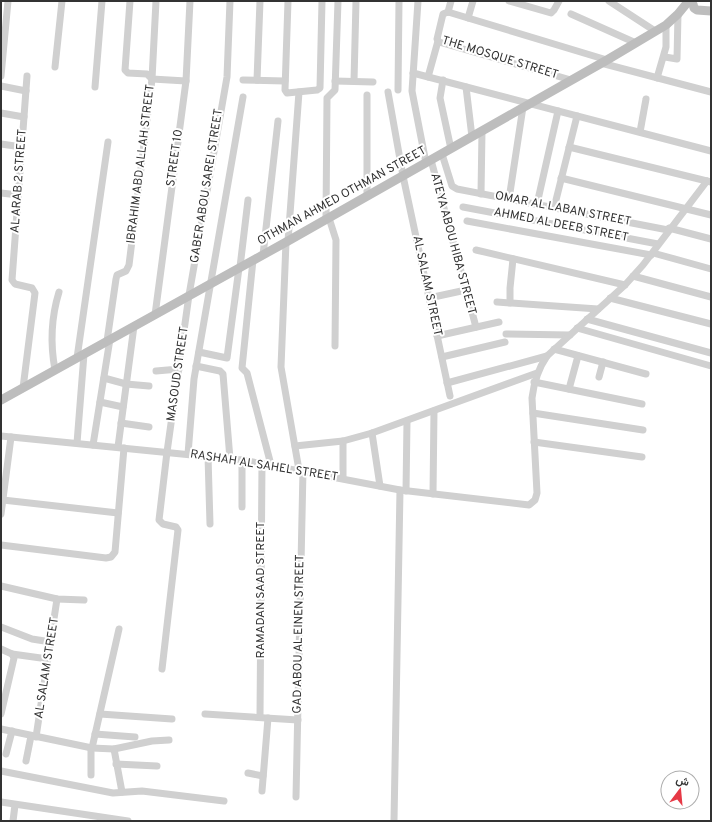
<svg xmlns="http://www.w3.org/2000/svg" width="712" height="822" viewBox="0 0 712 822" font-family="Overpass,Vazirmatn,sans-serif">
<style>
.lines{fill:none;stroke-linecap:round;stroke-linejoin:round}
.street{stroke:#d0d0d0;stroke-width:7}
.secondary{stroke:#bdbdbd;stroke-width:9}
.labels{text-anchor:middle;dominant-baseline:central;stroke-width:4;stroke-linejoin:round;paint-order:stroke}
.street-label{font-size:12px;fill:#333;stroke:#fff}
</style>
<rect width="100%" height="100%" fill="#fff"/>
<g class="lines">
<g class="street">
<polyline points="130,1 125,70 128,73 147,74 152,79"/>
<polyline points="288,1 285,90 287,93 317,90 320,88 322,1"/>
<polyline points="418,1 412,91 426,163"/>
<polyline points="509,1 551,13 554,10 559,1"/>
<polyline points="609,1 655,31"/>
<polyline points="448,12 443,14 437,39 439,42 571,80"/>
<polyline points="448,12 607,60"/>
<polyline points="448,12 451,1"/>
<polyline points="571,14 636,43"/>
<polyline points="468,18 473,1"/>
<polyline points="665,57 677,59 678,14"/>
<polyline points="601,63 711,92"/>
<polyline points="55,67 62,1"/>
<polyline points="413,73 711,151"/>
<polyline points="1,76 8,1"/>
<polyline points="428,77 438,41"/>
<polyline points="657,78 666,47 666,25"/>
<polyline points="152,79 186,81"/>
<polyline points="243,80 285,81"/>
<polyline points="257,80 260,1"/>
<polyline points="443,80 440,98 451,149"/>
<polyline points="335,81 373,82"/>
<polyline points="354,81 356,1"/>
<polyline points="1,86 26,91"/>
<polyline points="95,87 102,1"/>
<polyline points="466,87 472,137"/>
<polyline points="398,90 399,1"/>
<polyline points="388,92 403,176 450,396"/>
<polyline points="367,95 367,196"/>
<polyline points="1,113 24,117"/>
<polyline points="640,132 646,99"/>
<polyline points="1,144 22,147"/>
<polyline points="569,147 711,182"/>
<polyline points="442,154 452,186 457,189 668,230"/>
<polyline points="431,160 476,327"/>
<polyline points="561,178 711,215"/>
<polyline points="1,193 18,195"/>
<polyline points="481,194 482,131"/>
<polyline points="509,199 523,107"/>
<polyline points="537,204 558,111"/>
<polyline points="463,207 658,244"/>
<polyline points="554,208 577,116"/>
<polyline points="329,218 336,240 335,346"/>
<polyline points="326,219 327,98 335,90 338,1"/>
<polyline points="467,221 651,255"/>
<polyline points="669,228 711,239"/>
<polyline points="288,241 299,92"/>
<polyline points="286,242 281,367 299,470"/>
<polyline points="476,250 625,285"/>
<polyline points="653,253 711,269"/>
<polyline points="263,255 278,121"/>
<polyline points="253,260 242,368 247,373 271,465"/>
<polyline points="240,267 248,200"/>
<polyline points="633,276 711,297"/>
<polyline points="429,298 466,290"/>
<polyline points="610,298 711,324"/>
<polyline points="497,302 598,309"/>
<polyline points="510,303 510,288 513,259"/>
<polyline points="155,315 186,81 190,1"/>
<polyline points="587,319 711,353"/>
<polyline points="577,328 711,366"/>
<polyline points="506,334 570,335"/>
<polyline points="437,336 499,322"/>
<polyline points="107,341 116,279 117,275 126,271 129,265 152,79 156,1"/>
<polyline points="554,349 646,374"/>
<polyline points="199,352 227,358 239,268"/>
<polyline points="442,357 505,342"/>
<polyline points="77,358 108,142"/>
<polyline points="196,366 220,371 223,374 230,459"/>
<path d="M55 370C50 343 51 318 59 292"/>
<polyline points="156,371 179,369"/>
<polyline points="599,377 603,362"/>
<polyline points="104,378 126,384 149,386"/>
<polyline points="534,382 642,404"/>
<polyline points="447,383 547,356"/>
<polyline points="23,388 35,293 32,288 15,284 12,280 27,76"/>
<polyline points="569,389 578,356"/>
<polyline points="100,402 123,407"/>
<polyline points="533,413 643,430"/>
<polyline points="121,423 149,427"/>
<polyline points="372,433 380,486"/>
<path d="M1 436 242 460 400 490 529 505 535 500 537 493 532 398C534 381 538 369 547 356L625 285 643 265 707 181"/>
<polyline points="343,441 343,478"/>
<polyline points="534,442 642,457"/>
<polyline points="77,443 84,354"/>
<polyline points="93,445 110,339"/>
<polyline points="295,446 343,441 372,433 537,373"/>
<polyline points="118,447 134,326"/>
<polyline points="188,454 194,379 243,97"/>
<polyline points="208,456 210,524"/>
<polyline points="406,491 407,421"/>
<polyline points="433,494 434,411"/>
<polyline points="3,500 118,513"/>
<polyline points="242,507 242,460"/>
<polyline points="1,514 11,437"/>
<polyline points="1,545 106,558 111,557 115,552 124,448"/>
<polyline points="1,586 57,599 84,600"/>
<polyline points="1,627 32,639 51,642"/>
<polyline points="1,649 12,654 14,658 1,714"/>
<polyline points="12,654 48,659"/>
<polyline points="162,669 178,530 176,527 163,524 159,520 167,452 189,295 227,77 230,1"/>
<polyline points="100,714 172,719"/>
<polyline points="205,714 298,720"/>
<polyline points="260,717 262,463"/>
<polyline points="1,729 92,748 114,749 152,741 169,740"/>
<polyline points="95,734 135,737"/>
<polyline points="36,737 57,599"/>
<polyline points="91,748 91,775"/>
<polyline points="92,748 119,629"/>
<polyline points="114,749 122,792"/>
<polyline points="6,754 12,731"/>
<polyline points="26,761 31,736"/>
<polyline points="116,764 157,766"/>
<polyline points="1,771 113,793 142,791 224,801"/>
<polyline points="248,773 263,776"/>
<polyline points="262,791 268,718"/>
<polyline points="296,797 303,470"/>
<polyline points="1,802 128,821"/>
<polyline points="13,821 15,805"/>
<polyline points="394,821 400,490"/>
</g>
<g class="secondary">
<polyline points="693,4 694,8 697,10 711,11"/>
<polyline points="1,400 288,241 607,60 666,25 678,14 687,3"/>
</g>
</g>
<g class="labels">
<g class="street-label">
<text transform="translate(500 58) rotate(17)">THE MOSQUE STREET</text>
<text transform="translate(175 158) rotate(-82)">STREET 10</text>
<text transform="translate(141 164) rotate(-83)">IBRAHIM ABD ALLAH STREET</text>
<text transform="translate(19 181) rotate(-86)">AL ARAB 2 STREET</text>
<text transform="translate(207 186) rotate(-81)">GABER ABOU SAREI STREET</text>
<text transform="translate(342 196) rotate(-29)">OTHMAN AHMED OTHMAN STREET</text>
<text transform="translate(563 209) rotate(11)">OMAR AL LABAN STREET</text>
<text transform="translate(561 225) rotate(11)">AHMED AL DEEB STREET</text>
<text transform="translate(453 244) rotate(75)">ATEYA ABOU HIBA STREET</text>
<text transform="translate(427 286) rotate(78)">AL SALAM STREET</text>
<text transform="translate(178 374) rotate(-82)">MASOUD STREET</text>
<text transform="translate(264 466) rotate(9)">RASHAH AL SAHEL STREET</text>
<text transform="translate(261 590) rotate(-90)">RAMADAN SAAD STREET</text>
<text transform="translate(299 634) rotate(-89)">GAD ABOU AL EINEN STREET</text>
<text transform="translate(47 668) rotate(-81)">AL SALAM STREET</text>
</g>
</g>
<rect width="712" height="822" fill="none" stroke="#333333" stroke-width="4"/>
<g transform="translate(680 790) rotate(16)"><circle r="19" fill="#ffffff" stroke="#adadad"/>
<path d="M0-3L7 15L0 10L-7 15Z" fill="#e63946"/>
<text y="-6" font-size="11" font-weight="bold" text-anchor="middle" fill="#333333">ش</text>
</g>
</svg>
